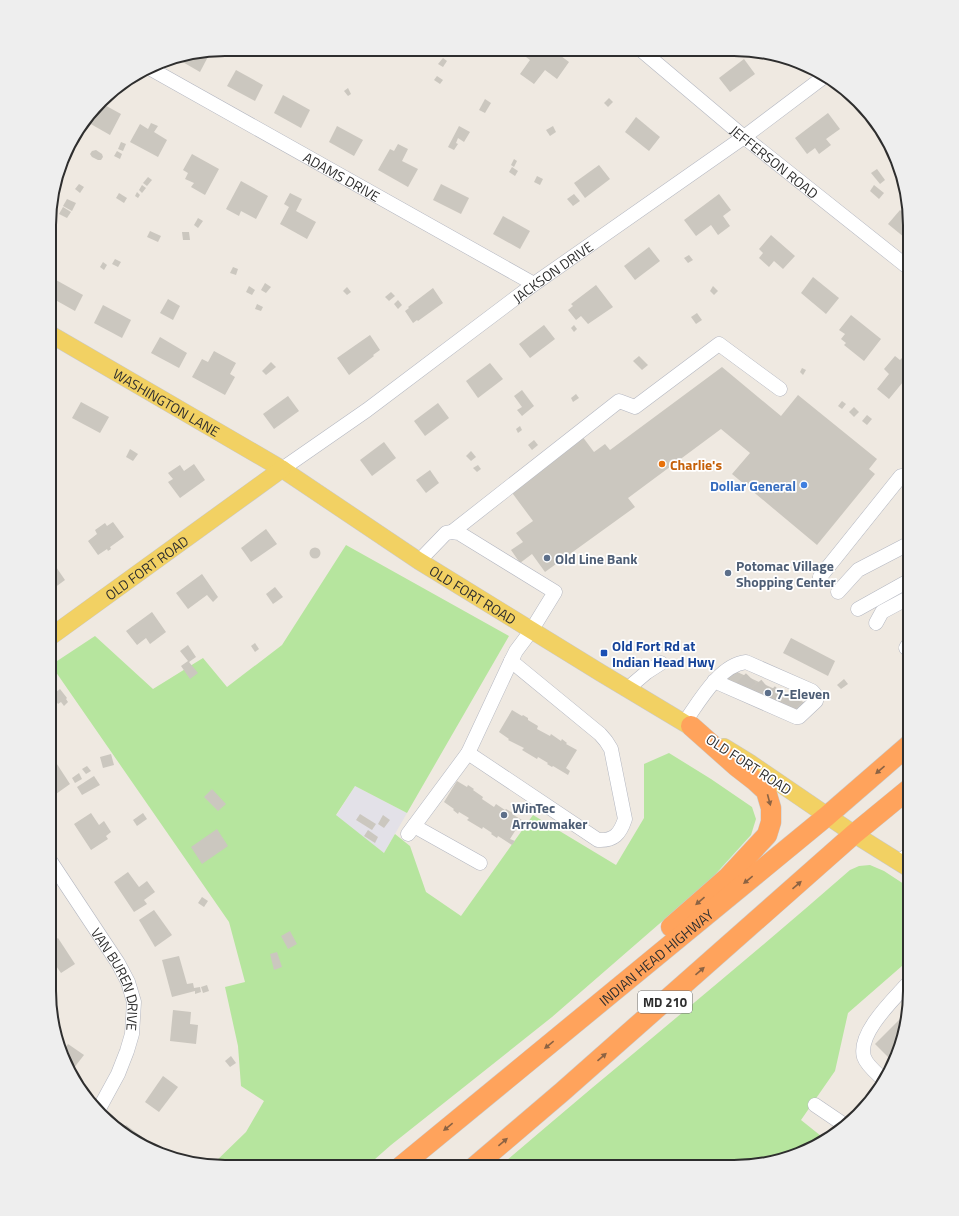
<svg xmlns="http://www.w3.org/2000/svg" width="959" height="1216" viewBox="0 0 959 1216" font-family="'Titillium Web',sans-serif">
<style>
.industrial{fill:#e3e1e8}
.green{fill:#b6e59e}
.building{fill:#cbc7bf}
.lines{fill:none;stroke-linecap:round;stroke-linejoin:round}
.minor-tunnel{stroke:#c8c4bd;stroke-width:14;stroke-dasharray:14 7;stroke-linecap:butt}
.minor-casing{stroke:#b4b7c1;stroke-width:15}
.major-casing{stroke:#c9c9c9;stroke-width:18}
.highway-casing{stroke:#c9c9c9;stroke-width:21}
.minor{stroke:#fff;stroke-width:14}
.major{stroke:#f2d163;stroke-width:17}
.highway{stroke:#ffa35c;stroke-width:20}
.oneway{fill:#8c6343}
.food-dot{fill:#e8710a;stroke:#fff;stroke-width:1.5}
.shop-dot{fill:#3f7fe0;stroke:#fff;stroke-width:1.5}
.service-dot{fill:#5c6f8a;stroke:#fff;stroke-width:1.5}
.transit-dot{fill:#1a4fb4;stroke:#fff;stroke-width:1.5}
.labels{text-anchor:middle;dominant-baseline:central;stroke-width:3.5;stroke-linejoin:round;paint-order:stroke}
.shield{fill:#fff;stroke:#6d6d6d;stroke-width:1}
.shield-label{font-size:13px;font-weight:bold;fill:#2e2e2e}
.street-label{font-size:14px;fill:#2e2e2e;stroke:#fff}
.food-label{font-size:14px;font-weight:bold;fill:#c56008;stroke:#fff;text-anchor:start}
.shop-label{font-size:14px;font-weight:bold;fill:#366cbe;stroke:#fff;text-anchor:end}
.service-label{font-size:14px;font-weight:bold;fill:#4e5e75;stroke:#fff;text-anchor:start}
.transit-label{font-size:14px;font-weight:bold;fill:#164399;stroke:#fff;text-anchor:start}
.rim{fill:none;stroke:#2e2e2e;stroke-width:2}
</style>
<rect width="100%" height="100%" fill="#efe9e1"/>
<polygon class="industrial" points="355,786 407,813 384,853 336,816"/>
<g class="green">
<polygon points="346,545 509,636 407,813 355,786 336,815 384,853 395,834 410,846 426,892 461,916 533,815 616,865 644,818 644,764 669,753 711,779 752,807 756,819 751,835 712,878 552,1017 391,1145 366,1167 211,1166 246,1132 264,1101 241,1086 238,1046 225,987 245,982 229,922 51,665 95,636 153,689 203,658 227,687 282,645"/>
<path d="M870 865 884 871 910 888V959L848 1013 835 1071 801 1120 826 1140 822 1143 745 1167H499C615 1067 735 971 850 870L859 866Z"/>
</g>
<g class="building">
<polygon points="368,49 377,49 375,53"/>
<polygon points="525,50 565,50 561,56 569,62 557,79 545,70 534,84 520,74 530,60 522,54"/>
<polygon points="211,51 200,72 174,57"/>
<polygon points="443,58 447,61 443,67 438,64"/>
<polygon points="744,59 755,74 730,92 719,78"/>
<polygon points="236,70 263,85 255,101 227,86"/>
<polygon points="437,76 443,80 440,84 434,80"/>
<polygon points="348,88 351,94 348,96 344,91"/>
<polygon points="283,95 310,110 301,128 274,113"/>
<polygon points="609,98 613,102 608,107 604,103"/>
<polygon points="485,99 491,103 485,113 479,110"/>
<polygon points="101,103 121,114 110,135 89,123 85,130 81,127"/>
<polygon points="828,113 840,129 826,139 831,145 819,154 815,148 807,154 795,138"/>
<polygon points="636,117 660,137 649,151 625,132"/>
<polygon points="151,123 158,126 154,132 167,140 158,157 130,142 140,124 148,129"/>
<polygon points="337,126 363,140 354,156 329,142"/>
<polygon points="459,126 470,132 464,142 458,138 456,143 458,144 454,150 448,147"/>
<polygon points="553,126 556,132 550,136 546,130"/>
<polygon points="121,142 126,144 123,151 118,149"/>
<polygon points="398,144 408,149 402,161 418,169 408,187 378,170 390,149 394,151"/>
<polygon points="96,150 102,154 103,157 101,160 98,160 92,157 90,154 92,151"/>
<polygon points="117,151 122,154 120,159 114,156"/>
<polygon points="192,154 219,169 205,195 191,187 194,183 185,179 188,173 183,170"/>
<polygon points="514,159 517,161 514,167 511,165"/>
<polygon points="599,165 610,179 585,198 574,183"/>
<polygon points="512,167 518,171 515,176 509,172"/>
<polygon points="877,169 885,180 880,184 871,173"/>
<polygon points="537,176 543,179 540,185 534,182"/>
<polygon points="148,177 152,180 147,186 143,183"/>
<polygon points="241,181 268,196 256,219 241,211 239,216 226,209"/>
<polygon points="79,184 84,187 80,193 75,189"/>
<polygon points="441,184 469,198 461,214 433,200"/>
<polygon points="142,185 146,188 142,193 139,190"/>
<polygon points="874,185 884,193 879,199 870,191"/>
<polygon points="137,192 140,195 138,198 135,196"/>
<polygon points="119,193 127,198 124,203 116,198"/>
<polygon points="290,193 302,199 296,211 316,222 307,239 280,224 289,207 284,204"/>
<polygon points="574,194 580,201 573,206 567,199"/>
<polygon points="719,194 731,210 723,216 730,226 718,235 711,225 696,236 684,220"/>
<polygon points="67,199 76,203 72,211 63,206"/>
<polygon points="63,207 71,212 67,218 59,214"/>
<polygon points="900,210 909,218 910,242 888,224"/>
<polygon points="503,216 530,231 520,249 493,234"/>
<polygon points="198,218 203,221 198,228 194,225"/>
<polygon points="150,231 161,236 158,242 147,237"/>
<polygon points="182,232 189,232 190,240 183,240"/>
<polygon points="771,235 795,256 783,269 774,261 769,267 759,258 763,253 759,249"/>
<polygon points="649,247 660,261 635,280 624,266"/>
<polygon points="689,255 693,260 688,263 684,258"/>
<polygon points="115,259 121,262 118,267 112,264"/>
<polygon points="103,262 107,265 104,270 100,267"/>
<polygon points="233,267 238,269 236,275 230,273"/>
<polygon points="813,277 839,298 826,314 801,293"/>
<polygon points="56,280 83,295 75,311 50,297 50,290"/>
<polygon points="265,283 271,287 266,293 261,290"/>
<polygon points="596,285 613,307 588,324 581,316 576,320 568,310 573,306 571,304"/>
<polygon points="249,286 255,290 252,295 246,292"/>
<polygon points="713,286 718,291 714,295 710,291"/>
<polygon points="347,287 351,292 347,295 343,291"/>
<polygon points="433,288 443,303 418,321 417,320 413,323 405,311 409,308 408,307"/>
<polygon points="391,292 395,296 389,301 385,297"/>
<polygon points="168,299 180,306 173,320 160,313"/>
<polygon points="398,300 402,305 398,309 394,304"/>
<polygon points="257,304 263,307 261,311 255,309"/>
<polygon points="103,305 131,320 122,338 94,323"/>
<polygon points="697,313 702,320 696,324 691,317"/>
<polygon points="851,315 881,339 864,361 844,345 846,343 841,339 845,334 839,330"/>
<polygon points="544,325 555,339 530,358 519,344"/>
<polygon points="574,325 577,329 574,332 571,328"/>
<polygon points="370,335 380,350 373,355 374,356 349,375 337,358"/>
<polygon points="160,337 187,353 179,368 151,353"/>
<polygon points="214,351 236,363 230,374 235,377 225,395 192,377 202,359 208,362"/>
<polygon points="639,356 648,365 642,370 633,361"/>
<polygon points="895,356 900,360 902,358 910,364 910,388 903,382 889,399 877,389 889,374 884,369"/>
<polygon points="271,362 276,367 266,375 262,371"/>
<polygon points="490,363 503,379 478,398 466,381"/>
<polygon points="722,367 781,416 798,395 877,459 869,469 875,474 817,545 732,474 750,453 721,429 628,498 635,507 545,572 532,554 520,563 511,550 523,542 516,533 533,521 510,490 582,436 594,452 605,444 610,450"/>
<polygon points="802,368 806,370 803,375 800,372"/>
<polygon points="522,390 534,406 522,416 517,410 522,407 514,396"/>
<polygon points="576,394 579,398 573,402 571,398"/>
<polygon points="288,396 299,411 274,429 263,414"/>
<polygon points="842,401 846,404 842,409 838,406"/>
<polygon points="81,402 109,417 100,433 72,418"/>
<polygon points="438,403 449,418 425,436 414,421"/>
<polygon points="854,407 859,412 854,417 849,412"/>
<polygon points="867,415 872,419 867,425 862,421"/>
<polygon points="520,426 522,430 518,433 516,429"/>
<polygon points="534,440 538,445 532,450 528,445"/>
<polygon points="384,442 396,458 372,476 360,460"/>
<polygon points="130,449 138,454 133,461 126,457"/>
<polygon points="471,451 476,457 471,461 466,456"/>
<polygon points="194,464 205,480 180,498 168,482 173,479 168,473 180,465 184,471"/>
<polygon points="478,465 481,469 477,472 473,468"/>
<polygon points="430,470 439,483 426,493 416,480"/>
<polygon points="50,473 53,474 52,481 50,481"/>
<polygon points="113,522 124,537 110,547 111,549 108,551 107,549 98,555 88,541 97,534 95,530 105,523 107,526"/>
<polygon points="266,529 277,544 251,562 241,548"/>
<circle cx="315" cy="553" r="5.5"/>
<polygon points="54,564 65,580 50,591 50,567"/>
<polygon points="202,574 218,597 213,602 207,595 188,609 176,593"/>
<polygon points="275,587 283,597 273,604 266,594"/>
<polygon points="152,612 166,632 150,644 146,638 137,645 126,631"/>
<polygon points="791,638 835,661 828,676 783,653"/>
<polygon points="255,643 259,649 255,652 251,646"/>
<polygon points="188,645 196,657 189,662 198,673 190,679 181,666 188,661 180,651"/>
<polygon points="735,671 810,705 799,714 725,680"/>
<polygon points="844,679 848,684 841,689 837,685"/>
<polygon points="60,689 67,698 66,699 68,702 64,706 61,702 58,704 52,695"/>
<polygon points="512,710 522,716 523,715 528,718 528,720 538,726 537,729 550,736 551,734 561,741 562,739 567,743 566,744 577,750 566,768 570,771 568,775 553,766 552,767 547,764 548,763 538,757 537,759 522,750 524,748 508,740 509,739 499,732"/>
<polygon points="111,754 114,765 103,768 100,757"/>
<polygon points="53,758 70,784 56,794 49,785 49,761"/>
<polygon points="87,766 91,771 86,774 82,769"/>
<polygon points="79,773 82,779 75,783 72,778"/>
<polygon points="94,776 100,785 82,795 77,787"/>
<polygon points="457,781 467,787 468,785 474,789 473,790 483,797 482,799 494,807 496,804 505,810 506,809 513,813 512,814 522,820 510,839 515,841 512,845 498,836 497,838 491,834 492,833 483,827 482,829 467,820 469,818 459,812 458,814 453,810 454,809 444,802"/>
<polygon points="212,789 226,804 218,811 204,797"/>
<polygon points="91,813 99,825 104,821 111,832 106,836 108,839 91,850 74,824"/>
<polygon points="143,813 147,819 137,826 133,820"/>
<polygon points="360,814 376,824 372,830 356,820"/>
<polygon points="383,815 390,820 384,828 378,824"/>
<polygon points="217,829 228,846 202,864 191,847"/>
<polygon points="368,830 378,837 375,843 364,836"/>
<polygon points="128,872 139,887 147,881 155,892 144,900 147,904 134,912 114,882"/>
<polygon points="202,897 208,901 204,907 198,903"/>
<polygon points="154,910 172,935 155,947 139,920"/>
<polygon points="290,931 297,944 288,949 281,936"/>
<polygon points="58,938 75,964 61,973 49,956 49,944"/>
<polygon points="277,952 282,967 274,970 270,954"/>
<polygon points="179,956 187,984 193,983 194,988 200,987 201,992 195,994 195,991 172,997 162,960"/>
<polygon points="207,985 209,991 203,993 201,987"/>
<polygon points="173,1010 191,1012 190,1024 198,1025 196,1044 170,1041"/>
<polygon points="908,1011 901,1047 893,1062 875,1044"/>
<polygon points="68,1044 84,1055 70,1073 62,1052"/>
<polygon points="231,1056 236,1063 230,1067 225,1061"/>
<polygon points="163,1076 178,1087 159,1112 145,1102"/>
<polygon points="126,1125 142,1137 138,1142 128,1137 122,1131"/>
</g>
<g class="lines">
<g class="minor-tunnel">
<polyline points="741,688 751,678"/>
<polyline points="755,694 766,685"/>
<polyline points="770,701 780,691"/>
<polyline points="786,708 796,698"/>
</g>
<g class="minor-casing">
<g id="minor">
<path id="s1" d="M641 50 744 137 910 269"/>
<path id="s2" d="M151 69 534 284"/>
<path id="s3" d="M282 469 367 410 534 284 744 137 825 76"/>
<polyline points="452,532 619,401 635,407 719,344 780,389"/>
<polyline points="820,577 901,476 910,476"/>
<polyline points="838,592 858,570 910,543"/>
<polyline points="858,609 910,580"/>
<polyline points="876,623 882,612 910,597"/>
<polyline points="906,648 910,642"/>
<polyline points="627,689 647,672 661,663"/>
<path d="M684 723C699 702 719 665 746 662L812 691C815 694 817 696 816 701L799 717H796L714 681"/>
<path d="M468 753 598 840C614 841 620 834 625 819L611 749 606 741 600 734 511 661"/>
<polyline points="414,826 480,863"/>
<polyline points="408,834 468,753 511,661 516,651 531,631 555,592 459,533 452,532 446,533 419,561"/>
<path id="s4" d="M49 859 118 963 128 982 134 1002 132 1034 127 1051 118 1074 100 1107"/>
<polyline points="899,862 910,853"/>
<path d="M884 1080C878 1074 867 1066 864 1057 857 1033 895 998 910 981"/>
<polyline points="815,1105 843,1124"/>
</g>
</g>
<g class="major-casing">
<g id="major">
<path id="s5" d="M50 334 282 469 419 561 601 673 701 733"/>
<path id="s6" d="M50 637 282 469"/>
<polyline points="724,747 750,763 854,834 910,869"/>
</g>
</g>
<g class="highway-casing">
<g id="highway">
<polyline points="671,927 728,877 767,835 771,822 771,808 766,791 754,780 736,766 691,726"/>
<path id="s7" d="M400 1167 827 816 910 744"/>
<polyline points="474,1167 562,1092 854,834 910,788"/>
</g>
</g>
<use href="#minor" class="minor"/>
<use href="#major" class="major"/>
<use href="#highway" class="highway"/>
</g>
<defs><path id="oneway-solid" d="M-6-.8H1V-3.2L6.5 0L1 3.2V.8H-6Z"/></defs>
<g class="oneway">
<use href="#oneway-solid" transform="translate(880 770) rotate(139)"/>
<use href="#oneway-solid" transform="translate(769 800) rotate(75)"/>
<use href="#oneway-solid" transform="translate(748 880) rotate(141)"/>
<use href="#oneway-solid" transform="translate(797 885) rotate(-41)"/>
<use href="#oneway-solid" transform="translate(700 901) rotate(139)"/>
<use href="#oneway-solid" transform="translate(700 971) rotate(-41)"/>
<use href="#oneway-solid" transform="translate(549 1045) rotate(141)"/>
<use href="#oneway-solid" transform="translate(602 1057) rotate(-41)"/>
<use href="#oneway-solid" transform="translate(448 1127) rotate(141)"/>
<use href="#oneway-solid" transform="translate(503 1142) rotate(-40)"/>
</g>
<circle class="food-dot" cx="662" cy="464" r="4"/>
<circle class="shop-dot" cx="804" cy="485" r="4"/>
<g class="service-dot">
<circle cx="547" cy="558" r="4"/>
<circle cx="728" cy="573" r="4"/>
<circle cx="768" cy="693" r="4"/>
<circle cx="504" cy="815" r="4"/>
</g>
<rect class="transit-dot" x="600" y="649" width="8" height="8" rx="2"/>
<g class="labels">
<rect class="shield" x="638" y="991" width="54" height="22" rx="3"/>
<g class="shield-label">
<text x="665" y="1002">MD 210</text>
</g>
<g class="street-label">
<text stroke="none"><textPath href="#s1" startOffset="174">JEFFERSON ROAD</textPath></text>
<text stroke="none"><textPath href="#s2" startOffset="219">ADAMS DRIVE</textPath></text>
<text stroke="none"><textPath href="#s3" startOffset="335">JACKSON DRIVE</textPath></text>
<text stroke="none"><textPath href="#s5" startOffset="135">WASHINGTON LANE</textPath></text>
<text stroke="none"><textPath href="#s6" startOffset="119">OLD FORT ROAD</textPath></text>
<text stroke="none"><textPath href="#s5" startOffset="497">OLD FORT ROAD</textPath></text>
<text transform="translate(749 764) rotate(33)">OLD FORT ROAD</text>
<text stroke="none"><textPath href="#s7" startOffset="331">INDIAN HEAD HIGHWAY</textPath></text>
<text stroke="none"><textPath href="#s4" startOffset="140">VAN BUREN DRIVE</textPath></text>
</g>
<g class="food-label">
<text x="670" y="464">Charlie's</text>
</g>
<g class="shop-label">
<text x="796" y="485">Dollar General</text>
</g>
<g class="service-label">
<text x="555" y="558">Old Line Bank</text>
<text x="736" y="565">Potomac Village<tspan x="736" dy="16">Shopping Center</tspan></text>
<text x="776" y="693">7-Eleven</text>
<text x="512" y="807">WinTec<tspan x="512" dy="16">Arrowmaker</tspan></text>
</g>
<g class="transit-label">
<text x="612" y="645">Old Fort Rd at<tspan x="612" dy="16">Indian Head Hwy</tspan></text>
</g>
</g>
<path d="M0 0H959V1216H0ZM225 56H734A169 169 0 0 1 903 225V991A169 169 0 0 1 734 1160H225A169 169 0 0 1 56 991V225A169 169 0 0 1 225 56Z" fill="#eee" fill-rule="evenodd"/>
<path class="rim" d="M225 56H734A169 169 0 0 1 903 225V991A169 169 0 0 1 734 1160H225A169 169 0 0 1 56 991V225A169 169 0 0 1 225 56Z"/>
</svg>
